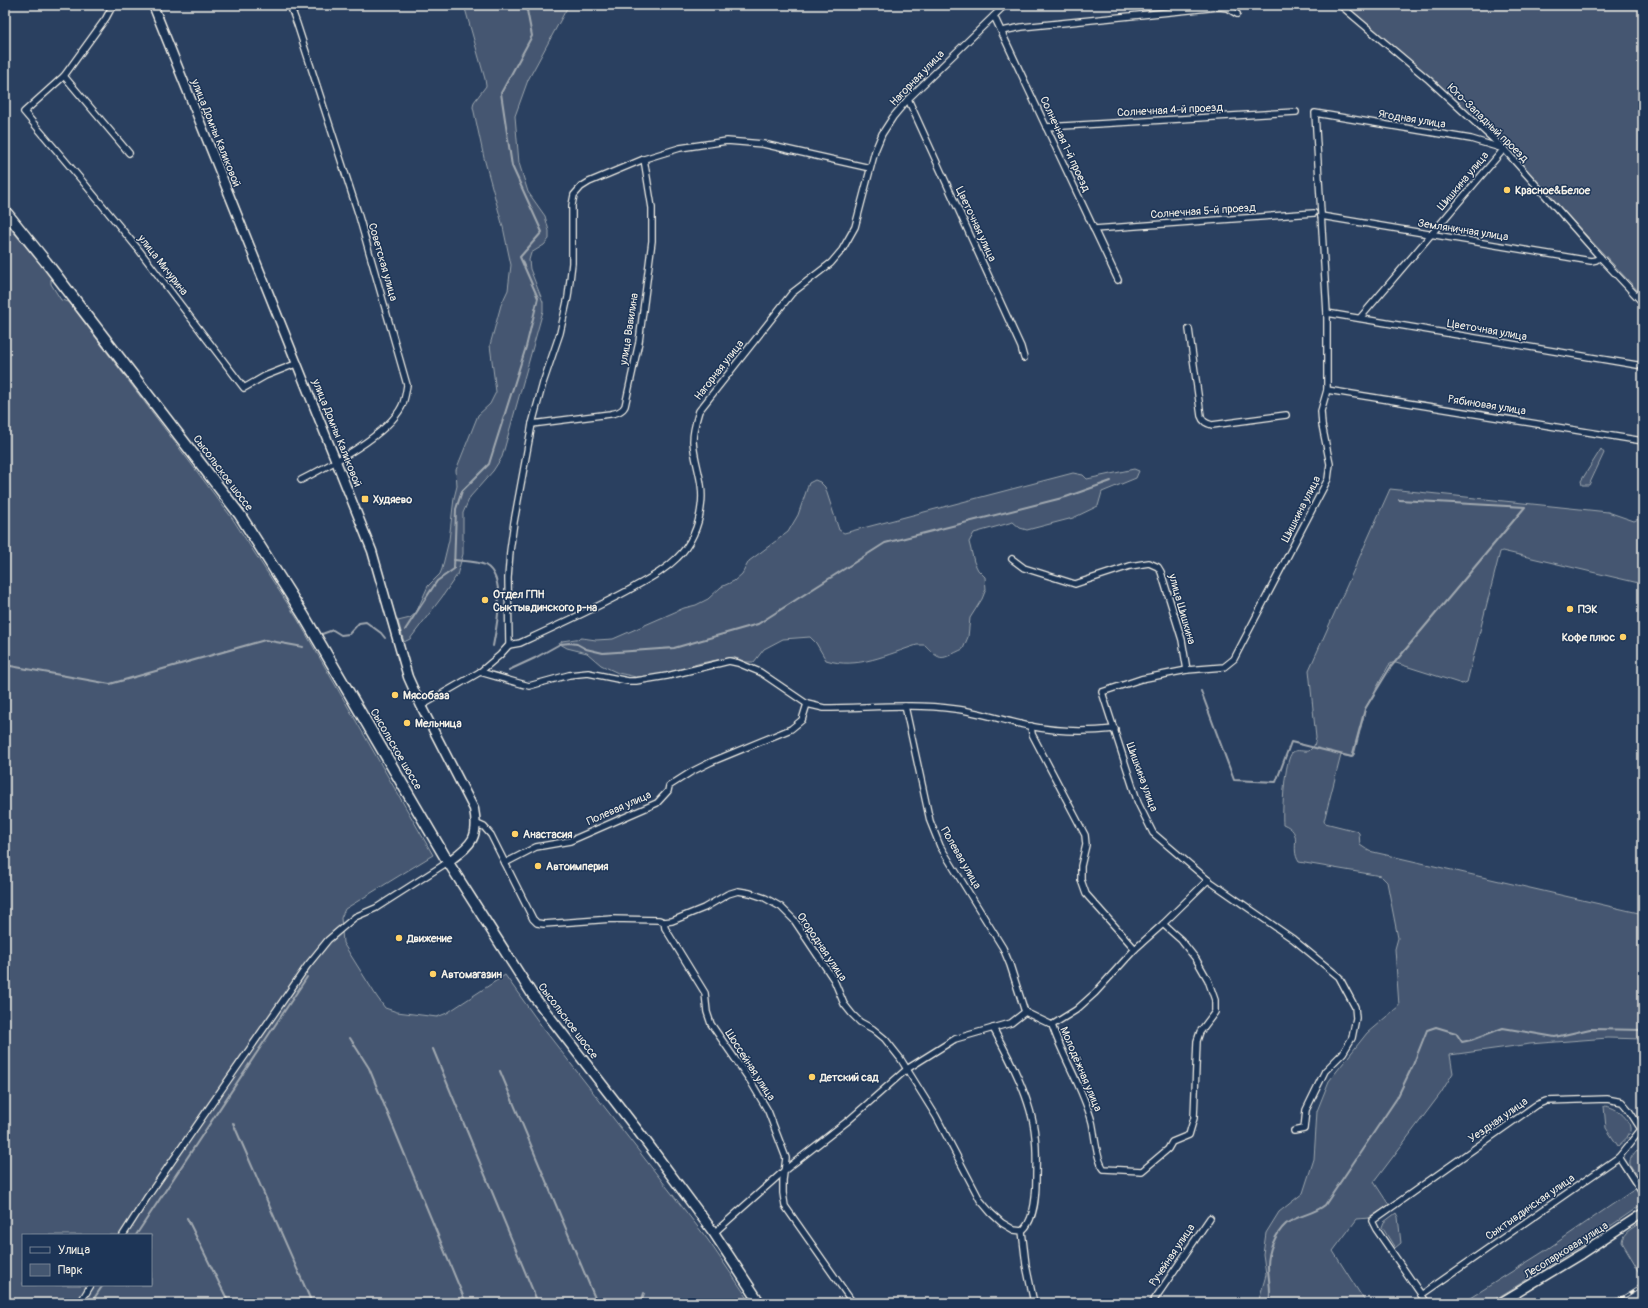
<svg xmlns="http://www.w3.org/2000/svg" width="1648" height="1308" viewBox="0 0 1648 1308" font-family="Pangolin,sans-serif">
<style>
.green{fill:#445771;stroke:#9ca4ac;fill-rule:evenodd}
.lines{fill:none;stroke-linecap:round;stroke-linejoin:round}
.stream{stroke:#a1a8b0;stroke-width:2}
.street-casing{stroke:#f4f1e8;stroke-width:8}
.secondary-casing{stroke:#f4f1e8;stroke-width:11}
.primary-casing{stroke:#f4f1e8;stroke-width:12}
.highway-casing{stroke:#f4f1e8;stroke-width:13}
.street{stroke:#1d3557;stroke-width:5.5}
.secondary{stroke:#1d3557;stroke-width:8}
.primary{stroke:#1d3557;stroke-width:9}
.highway{stroke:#1d3557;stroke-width:10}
.rail-casing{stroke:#f4f1e8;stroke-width:3.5}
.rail{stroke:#1d3557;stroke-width:2;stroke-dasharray:6;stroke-linecap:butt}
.poi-dot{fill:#ffd166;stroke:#1d3557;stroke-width:1.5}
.labels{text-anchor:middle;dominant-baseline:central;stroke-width:3;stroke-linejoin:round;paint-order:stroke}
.street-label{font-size:11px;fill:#f4f1e8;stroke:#1d3557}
.poi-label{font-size:11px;font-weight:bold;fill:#f4f1e8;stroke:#1d3557;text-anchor:start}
</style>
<rect width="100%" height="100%" fill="#2a4060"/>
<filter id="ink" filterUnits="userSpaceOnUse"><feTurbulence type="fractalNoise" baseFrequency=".025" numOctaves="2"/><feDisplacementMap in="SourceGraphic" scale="8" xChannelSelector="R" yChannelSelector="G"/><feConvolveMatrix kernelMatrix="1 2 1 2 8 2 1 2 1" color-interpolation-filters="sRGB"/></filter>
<g filter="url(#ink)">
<g class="green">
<polygon points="464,5 566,5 567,8 528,80 515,116 519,163 528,192 545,216 549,231 549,239 544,245 531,253 529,260 530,269 543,302 543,311 502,457 493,471 470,497 463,513 463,554 457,575 442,597 410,639 404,642 398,621 410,618 416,613 428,586 440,574 442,569 449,540 454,498 457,486 456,470 478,415 490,404 496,392 490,345 501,305 508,290 511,265 503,227 484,158 473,107 474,102 486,86 485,79"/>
<polygon points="1344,5 1643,5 1643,294 1640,293 1504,147"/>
<path d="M5 222 51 277V284L61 300 69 302 232 518 298 620 433 855 345 909 341 918 343 943 377 997 385 1008 397 1012 437 1017 447 1013 505 975 543 1028 708 1240 751 1303H5ZM23 1235H151V1285H23Z"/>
<polygon points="1601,449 1604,453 1589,485 1582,485 1581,481"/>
<path d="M1134 469 1139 471 1136 478 1102 492 1098 506 1073 518 1027 530 1020 528 1013 522 974 533 969 542 974 562 978 570 985 577 986 589 982 599 970 618 968 637 963 649C941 659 942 663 925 645H917C888 654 857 670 826 660L816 643 810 637 783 639 764 649 754 662H746L733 657 701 663 659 675 636 677 618 673 601 665 587 653 567 648 560 644 562 641 582 638 596 640 613 639 684 608 696 605 708 599 721 587 734 581 742 574 749 561 788 532 798 515 809 483 815 480 820 482 825 487 839 530 844 533 1073 473 1083 475 1087 479Z"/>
<path d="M1390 489 1608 512 1634 521 1643 517V584L1502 551 1500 552 1467 682 1462 684 1396 663H1392L1389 665 1366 707 1354 755 1351 757 1341 755 1324 821 1325 823 1357 831 1359 833 1360 845 1369 851 1643 914V1039L1608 1038 1530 1044 1450 1055 1453 1073 1441 1093 1374 1182 1389 1205 1369 1218 1357 1219 1333 1251 1366 1303H1258L1266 1275 1263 1254 1266 1233 1279 1212 1303 1193 1314 1159 1317 1111 1329 1081 1367 1033 1399 1006 1395 949 1398 938 1387 882 1381 876 1299 862C1289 847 1305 833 1283 824 1282 813 1284 758 1293 752 1297 749 1304 752 1309 751L1314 746 1316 738 1309 670Z"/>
<path d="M1604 1106C1616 1106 1635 1122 1629 1134 1627 1139 1621 1143 1618 1146L1606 1128Z"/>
<path d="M1637 1150 1643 1153V1183C1632 1168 1623 1165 1637 1150Z"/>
<polygon points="1620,1165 1622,1165 1643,1198 1643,1202 1641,1205 1580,1247 1489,1303 1462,1303 1543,1252 1635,1189"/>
<polygon points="1396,1213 1398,1217 1401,1243 1395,1248 1382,1227 1384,1222"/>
<path d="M1643 1221V1276H1642L1622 1242C1622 1232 1635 1227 1643 1221Z"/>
</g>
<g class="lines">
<g class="stream">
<path d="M454 560C462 561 478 561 485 565 507 577 497 626 493 646"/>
<polyline points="405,630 437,581 454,569 456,509 462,491 489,464 526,347 538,298 520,257 542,232 512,166 501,93 532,36 526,5"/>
<polyline points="322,634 333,630 341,635 349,634 359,623 366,622 381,633 385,638"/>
<polyline points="5,665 110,684 265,640 303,647"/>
<polyline points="509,670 535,658 560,644 570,643 577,644 586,649 603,653 674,648 758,624 885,543 1066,497 1111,481"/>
<polyline points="1201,691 1234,780 1276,782 1291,742 1352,757 1365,709 1390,668 1525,507 1399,500"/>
<polyline points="350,1038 369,1068 466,1303"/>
<polyline points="433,1049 538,1303"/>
<polyline points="500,1071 597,1303"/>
<polyline points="233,1123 312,1303"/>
<polyline points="187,1218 229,1303"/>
<polyline points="136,1235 307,977"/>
<polyline points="91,1303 103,1285"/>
<polyline points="358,1303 360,1299"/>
<polyline points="641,1303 644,1293"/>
<path d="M1269 1303C1272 1290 1268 1279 1268 1266 1268 1251 1275 1234 1286 1224 1297 1215 1313 1215 1325 1205L1397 1098 1413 1065 1427 1030 1436 1027 1456 1033 1462 1042 1471 1040 1503 1028 1555 1037 1590 1029 1643 1030"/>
</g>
<g class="street-casing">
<g id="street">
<polyline points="113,5 106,18 64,76 24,112 84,183 139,250 244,388 265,376 298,363"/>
<path d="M290 5 297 24 358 213 407 385C406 392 405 399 402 406 388 435 330 465 301 480"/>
<polyline points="1340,5 1429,80 1504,149 1600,257 1643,303"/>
<polyline points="994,16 1118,280"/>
<polyline points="1002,31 1022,27 1219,7 1227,8 1237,14"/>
<polyline points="64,76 129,153"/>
<polyline points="908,99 1021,347 1024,358"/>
<polyline points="1046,127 1296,112"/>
<polyline points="1321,216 1591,261 1596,260 1600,257"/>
<polyline points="1094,229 1314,213"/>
<polyline points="1327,313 1643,366"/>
<path d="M1189 329 1201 416C1203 422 1206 423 1212 425L1286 415"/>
<polyline points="1327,390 1643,441"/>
<path d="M532 424 610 414C616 413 622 412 625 406L639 342 652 241V208L644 159"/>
<polyline points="1012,559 1024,568 1075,584 1130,566 1149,563 1158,567 1161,572 1182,640 1187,670"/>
<polyline points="509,645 508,578 510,551 514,522 532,424 543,383 560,333 568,297 572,263 572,205 574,195 581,187 589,182 644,159 680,148 727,141 763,144 870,168"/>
<path d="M480 672 529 686 569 675 588 673 628 681H636L667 676 729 661 738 663 760 672 807 704 824 708C868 708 911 703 955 709 980 712 1005 721 1029 726 1058 732 1086 732 1115 729"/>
<path d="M421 706 480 672 500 655 509 645 520 643C557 626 594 609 629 590 646 580 663 572 677 558 691 545 699 525 701 507 705 483 694 463 693 441 693 430 696 421 699 411L792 293 831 263 842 250 855 227 875 151 882 134 893 117 908 99 1005 5"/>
<polyline points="905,706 930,821 940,846 1003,948 1010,965 1025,1012"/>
<polyline points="1031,726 1032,734 1085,835 1086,845 1081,866 1081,880 1086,894 1135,949"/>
<polyline points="477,824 484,827 491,835 533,919 537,923 544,924 612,919 659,920 664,922 672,921 704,908 728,894 738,891 750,893 765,898 781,907 794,920 834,980 844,1004 852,1014 860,1022 873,1029 885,1039 900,1058 936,1116 980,1200 991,1213 1002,1223 1014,1230 1022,1231 1026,1265 1034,1303"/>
<polyline points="505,863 536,847 570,841 657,803 668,791 669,786 691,772 711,762 791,729 802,720 807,704"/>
<polyline points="664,922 665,928 705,993 707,1012 711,1024 751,1082 768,1111 786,1158 783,1180 783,1193 785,1206 853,1303"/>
<polyline points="1025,1012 1052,1025 1076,1010 1095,993 1135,949 1163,924 1208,880"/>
<path d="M1052 1025C1063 1058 1083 1088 1092 1122 1095 1134 1096 1160 1104 1169L1142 1171 1168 1149 1172 1142 1189 1135 1194 1118 1197 1041 1200 1032 1215 1012V1000L1208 980 1196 959 1181 940 1163 924"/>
<path d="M993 1028C1010 1059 1032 1101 1035 1136 1037 1151 1036 1165 1036 1179 1036 1195 1035 1220 1022 1231"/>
<polyline points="1294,1131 1304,1129 1306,1110 1325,1071 1343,1053 1352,1038 1356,1018 1355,1007 1339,977 1293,939 1208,880 1153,833 1138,803 1102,692 1141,679 1187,670 1224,667 1234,659 1328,479 1330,464 1322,425 1321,411 1327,390 1327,313 1315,113 1471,139 1504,149 1360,318"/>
<polyline points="1619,1157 1643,1194"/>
<polyline points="714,1233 785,1170 849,1120 907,1069 955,1039 1011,1023 1025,1012"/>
<polyline points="123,1235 148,1196 307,966 328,940 355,917 376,908 448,862"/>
<polyline points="1421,1295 1619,1157 1643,1127"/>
<polyline points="80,1303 91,1285"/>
<polyline points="1152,1303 1210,1218"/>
<polyline points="1427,1303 1376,1229 1372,1221 1536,1105 1546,1101 1607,1099 1622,1102 1628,1109 1641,1129"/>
</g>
</g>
<g class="secondary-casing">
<g id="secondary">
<path d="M153 5 372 551 408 677 421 706 474 809C480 840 470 845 448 862"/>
<polyline points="1500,1303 1581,1254 1643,1213"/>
</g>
</g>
<g class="primary-casing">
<polyline id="primary" points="448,862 532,994 645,1140 714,1233 760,1303"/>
</g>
<g class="highway-casing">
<polyline id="highway" points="5,211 46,262 240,515 304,616 448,862"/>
</g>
<use href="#street" class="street"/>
<use href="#secondary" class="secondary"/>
<use href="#primary" class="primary"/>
<use href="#highway" class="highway"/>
<g class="rail-casing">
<polyline id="rail" points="1614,1303 1643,1285"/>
</g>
<use href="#rail" class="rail"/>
</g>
</g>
<g class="poi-dot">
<circle cx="1507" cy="190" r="4"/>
<rect x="361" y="495" width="8" height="8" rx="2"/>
<circle cx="485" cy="600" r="4"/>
<circle cx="1570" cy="609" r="4"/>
<circle cx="1623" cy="637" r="4"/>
<circle cx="395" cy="695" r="4"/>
<circle cx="407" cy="723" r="4"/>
<circle cx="515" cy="834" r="4"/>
<circle cx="538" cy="866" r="4"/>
<circle cx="399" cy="938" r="4"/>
<circle cx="433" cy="974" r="4"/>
<circle cx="812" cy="1077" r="4"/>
</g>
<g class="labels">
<g class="street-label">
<text transform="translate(917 78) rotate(-46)">Нагорная улица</text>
<text transform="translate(1170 110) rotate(-3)">Солнечная 4-й проезд</text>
<text transform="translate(1412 119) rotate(9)">Ягодная улица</text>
<text transform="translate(1488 123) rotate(44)">Юго-Западный проезд</text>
<text transform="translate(216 133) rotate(68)">улица Домны Каликовой</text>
<text transform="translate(1065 144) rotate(65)">Солнечная 1-й проезд</text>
<text transform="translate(1463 181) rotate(-50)">Шишкина улица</text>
<text transform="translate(1203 211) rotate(-4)">Солнечная 5-й проезд</text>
<text transform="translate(976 224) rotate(65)">Цветочная улица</text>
<text transform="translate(1463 230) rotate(9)">Земляничная улица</text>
<text transform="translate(383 262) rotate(74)">Советская улица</text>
<text transform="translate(163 265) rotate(52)">улица Мичурина</text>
<text transform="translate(629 329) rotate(-81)">улица Вавилина</text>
<text transform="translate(1487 330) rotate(10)">Цветочная улица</text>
<text transform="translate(719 370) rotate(-52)">Нагорная улица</text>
<text transform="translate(1487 405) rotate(9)">Рябиновая улица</text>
<text transform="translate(337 433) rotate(68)">улица Домны Каликовой</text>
<text transform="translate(223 473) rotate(53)">Сысольское шоссе</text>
<text transform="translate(1301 509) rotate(-63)">Шишкина улица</text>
<text transform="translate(1182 609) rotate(74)">улица Шишкина</text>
<text transform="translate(396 749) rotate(60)">Сысольское шоссе</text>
<text transform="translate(1142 777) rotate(70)">Шишкина улица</text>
<text transform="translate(619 808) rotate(-24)">Полевая улица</text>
<text transform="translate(961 858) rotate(60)">Полевая улица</text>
<text transform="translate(822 947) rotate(56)">Огородная улица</text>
<text transform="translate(568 1021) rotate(53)">Сысольское шоссе</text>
<text transform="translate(750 1065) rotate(57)">Шоссейная улица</text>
<text transform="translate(1081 1069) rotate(67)">Молодёжная улица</text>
<text transform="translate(1498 1120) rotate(-35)">Уездная улица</text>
<text transform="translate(1530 1207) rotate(-35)">Сыктывдинская улица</text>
<text transform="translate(1566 1250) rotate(-32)">Лесопарковая улица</text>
<text transform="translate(1172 1255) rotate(-56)">Ручейная улица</text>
</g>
<g class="poi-label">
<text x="1515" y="190">Красное&amp;Белое</text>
<text x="373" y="499">Худяево</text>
<text x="493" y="594">Отдел ГПН<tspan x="493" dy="13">Сыктывдинского р-на</tspan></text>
<text x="1578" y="609">ПЭК</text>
<text x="1615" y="637" text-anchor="end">Кофе плюс</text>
<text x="403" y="695">Мясобаза</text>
<text x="415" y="723">Мельница</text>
<text x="523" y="834">Анастасия</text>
<text x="546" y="866">Автоимперия</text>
<text x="407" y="938">Движение</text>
<text x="441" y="974">Автомагазин</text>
<text x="820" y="1077">Детский сад</text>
</g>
</g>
<rect width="1648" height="1308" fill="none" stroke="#1d3557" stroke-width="20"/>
<rect x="10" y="10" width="1628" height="1288" fill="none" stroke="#f4f1e8" stroke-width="1.5" filter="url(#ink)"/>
<rect x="22" y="1234" width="130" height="52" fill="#1d3557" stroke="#738091"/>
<rect x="30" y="1247" width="20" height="6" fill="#1d3557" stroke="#738091"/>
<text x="58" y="1254" font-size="12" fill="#f4f1e8">Улица</text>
<rect x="30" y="1264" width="20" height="12" fill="#445771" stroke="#738091"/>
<text x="58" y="1274" font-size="12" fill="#f4f1e8">Парк</text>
</svg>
